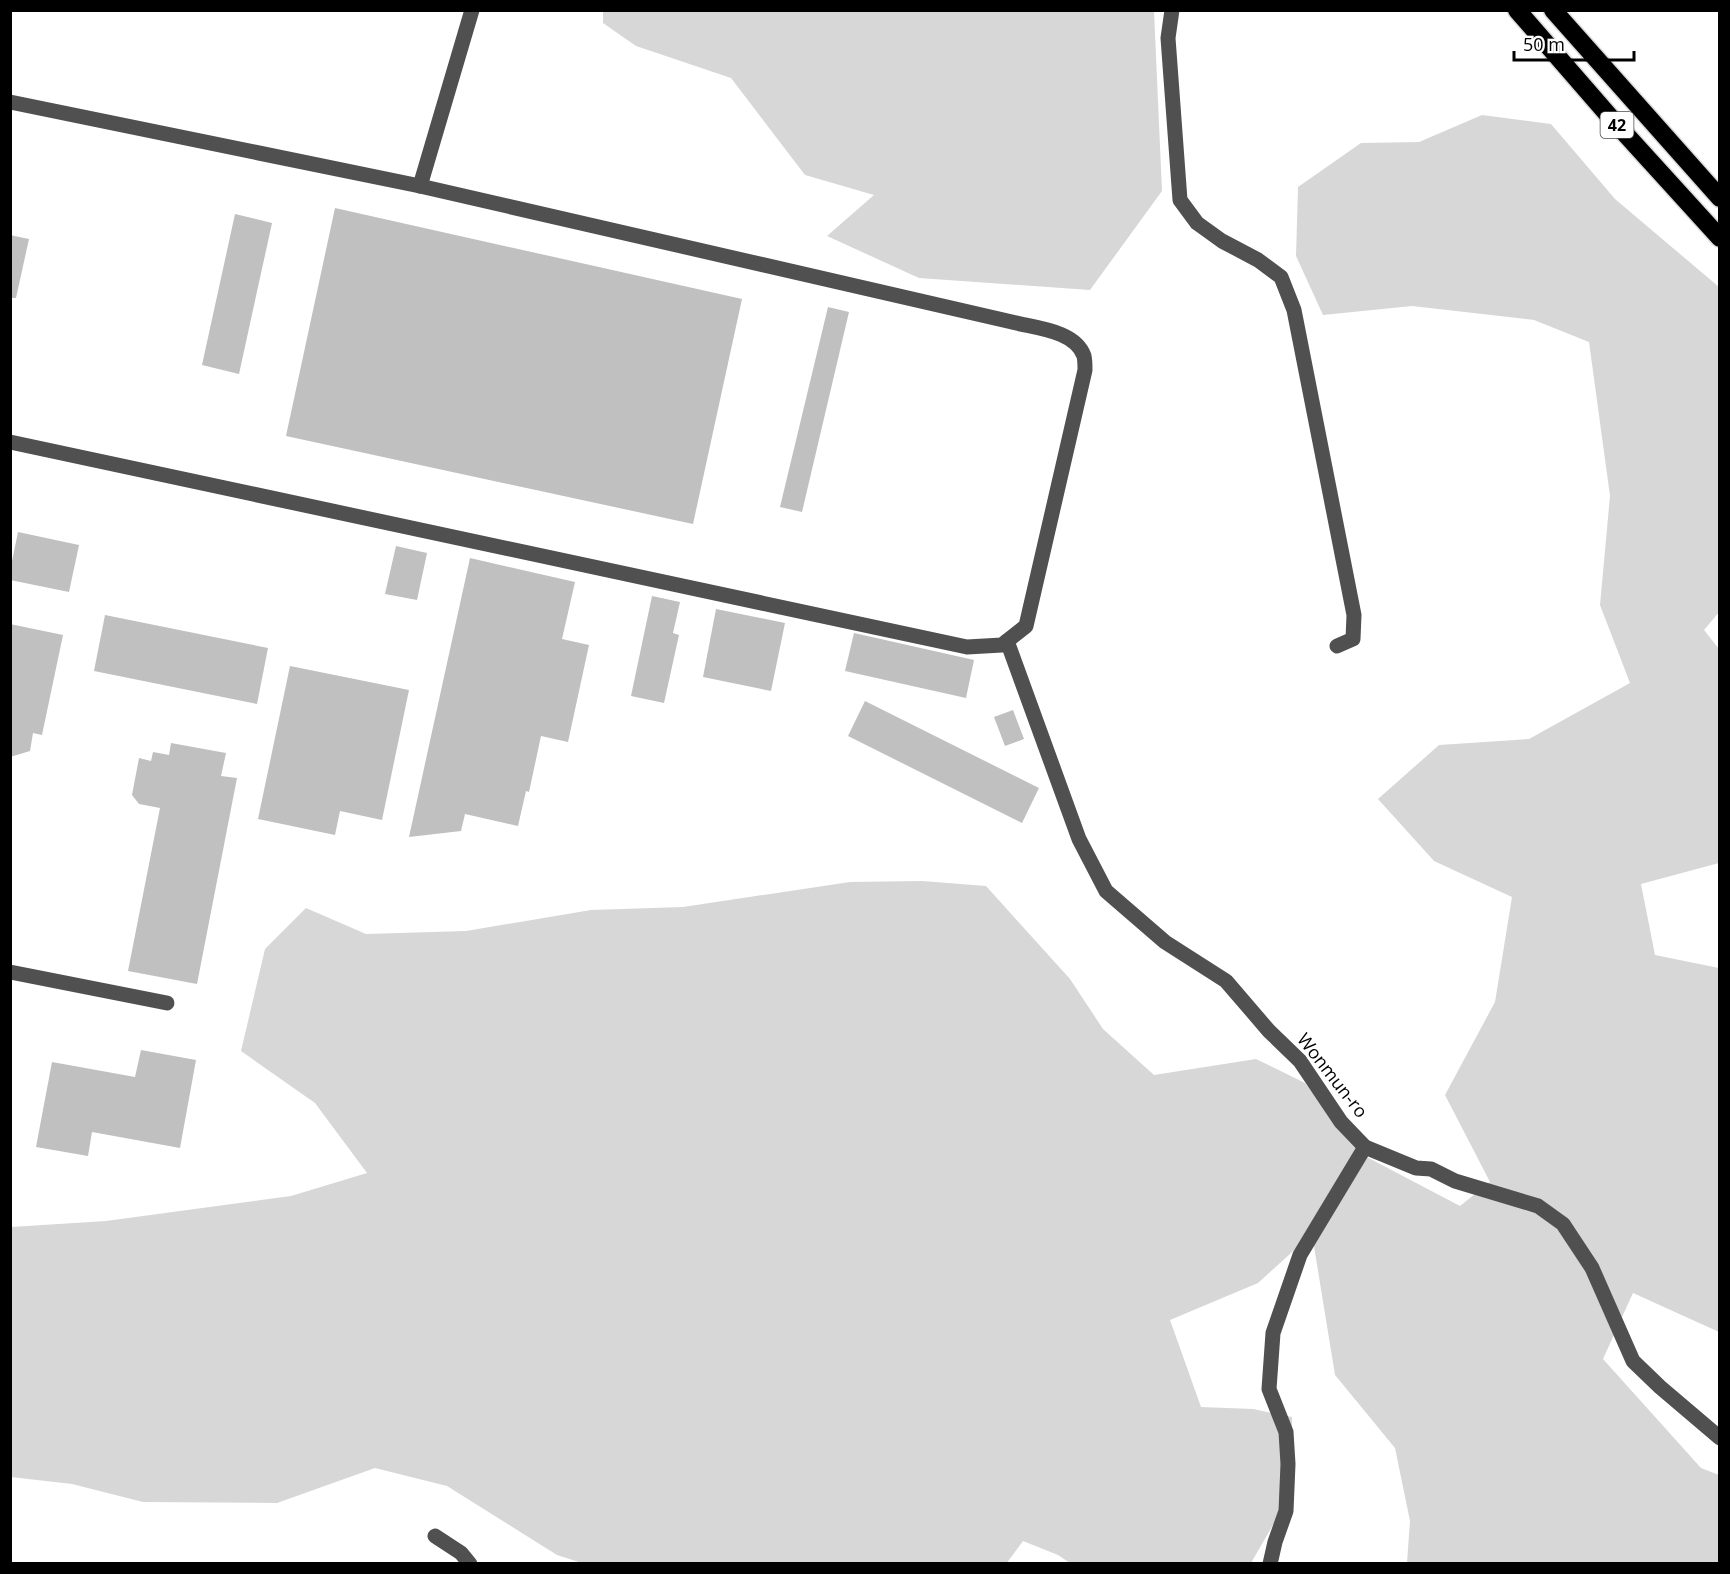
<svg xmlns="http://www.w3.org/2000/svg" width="1730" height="1574" viewBox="0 0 1730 1574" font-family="'Open Sans',sans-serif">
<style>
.green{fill:#d7d7d7}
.building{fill:#c0c0c0}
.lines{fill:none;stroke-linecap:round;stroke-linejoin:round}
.highway-casing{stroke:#dbdbdb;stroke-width:21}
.minor{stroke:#505050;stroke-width:15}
.highway{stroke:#000;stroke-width:18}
.labels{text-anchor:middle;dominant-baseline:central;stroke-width:5;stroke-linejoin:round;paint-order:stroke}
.shield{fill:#fff;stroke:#4c4c4c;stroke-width:1.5}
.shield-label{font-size:16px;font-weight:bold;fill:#000}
.street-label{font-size:18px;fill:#000;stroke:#fff}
</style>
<rect width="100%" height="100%" fill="#fff"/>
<g class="green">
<polygon points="603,11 1154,11 1162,191 1090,290 919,278 827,236 874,195 805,175 731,78 636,46 603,23"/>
<polygon points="1482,115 1551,124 1615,199 1719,287 1720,611 1704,630 1719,649 1719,863 1641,884 1655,955 1719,968 1719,1332 1633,1293 1603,1359 1701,1468 1719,1475 1719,1563 1407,1563 1410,1521 1395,1448 1335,1375 1312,1234 1258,1283 1170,1320 1201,1407 1253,1409 1292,1417 1292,1492 1251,1563 1070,1563 1058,1555 1023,1541 1006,1564 582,1563 557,1555 447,1486 375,1468 277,1503 143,1502 72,1484 11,1477 11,1227 106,1221 291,1196 367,1173 315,1103 241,1051 265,949 306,908 366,934 466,931 591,910 683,907 850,882 922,881 986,886 1070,979 1103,1029 1154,1075 1256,1059 1305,1083 1361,1154 1460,1206 1490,1182 1445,1095 1495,1002 1512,897 1434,861 1378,799 1439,745 1529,739 1630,683 1600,605 1610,496 1589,342 1534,320 1412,306 1323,315 1296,256 1298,187 1361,143 1419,142"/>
</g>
<g class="building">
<polygon points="335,208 742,299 693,524 286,436"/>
<polygon points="235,214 272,223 239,374 202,365"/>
<polygon points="10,235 29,239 16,298 10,298"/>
<polygon points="828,307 849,312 802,512 780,507"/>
<polygon points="18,532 79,545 69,592 10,580 10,571"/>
<polygon points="396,546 427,553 417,600 385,594"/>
<polygon points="470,558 575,582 562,639 589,645 568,742 541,736 529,792 526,791 518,826 465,814 461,831 409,837"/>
<polygon points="652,596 680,602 673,633 679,635 664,703 631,696"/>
<polygon points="716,609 785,623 771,691 703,677"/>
<polygon points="105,615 268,648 257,704 94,671"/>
<polygon points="10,624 63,635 42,735 33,733 30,751 10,757"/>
<polygon points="854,633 974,660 966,698 845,671"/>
<polygon points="290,666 409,690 382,820 340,811 335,835 258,819"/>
<polygon points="865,701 1039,788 1022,823 848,736"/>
<polygon points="1013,710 1024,739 1005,746 994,717"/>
<polygon points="171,743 226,753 221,776 237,778 197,984 128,971 160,808 139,804 132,795 139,758 151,761 153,752 169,755"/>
<polygon points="141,1050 196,1060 180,1148 92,1132 88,1156 36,1147 52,1062 135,1077"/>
</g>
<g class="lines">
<g class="highway-casing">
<g id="highway">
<polyline points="1517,10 1610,117 1720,238"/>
<polyline points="1553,10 1720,198"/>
</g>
</g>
<g class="minor">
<polyline points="1172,10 1168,38 1180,200 1197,223 1222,241 1258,260 1281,277 1294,310 1354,615 1353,639 1337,646"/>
<path d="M10 102 420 186 1012 322C1034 328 1075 330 1084 356 1085 360 1085 366 1085 370L1026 626 1002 645 967 647 10 442"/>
<polyline points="420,186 472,10"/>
<polyline points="1007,641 1079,839 1106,891 1165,942 1226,981 1269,1031 1300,1061 1341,1122 1365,1147 1416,1168 1431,1169 1455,1181 1538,1206 1563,1224 1592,1268 1633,1361 1660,1387 1720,1438"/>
<polyline points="10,972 167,1003"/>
<polyline points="435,1536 461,1553 470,1564"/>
<polyline points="1270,1564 1275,1542 1286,1511 1288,1464 1286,1432 1269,1389 1273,1333 1300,1255 1365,1147"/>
</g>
<use href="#highway" class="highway"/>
</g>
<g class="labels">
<rect class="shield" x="1600.5" y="112" width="33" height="26" rx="4.5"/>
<g class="shield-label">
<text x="1617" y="125">42</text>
</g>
<g class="street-label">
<text transform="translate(1333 1075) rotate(52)">Wonmun-ro</text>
</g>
</g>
<rect width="1730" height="1574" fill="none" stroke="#000000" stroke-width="24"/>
<path d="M1514 51v9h120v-9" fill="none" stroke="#000000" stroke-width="3"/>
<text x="1523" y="51" font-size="18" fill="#000000" stroke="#ffffff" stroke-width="4.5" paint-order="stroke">50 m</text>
</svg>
